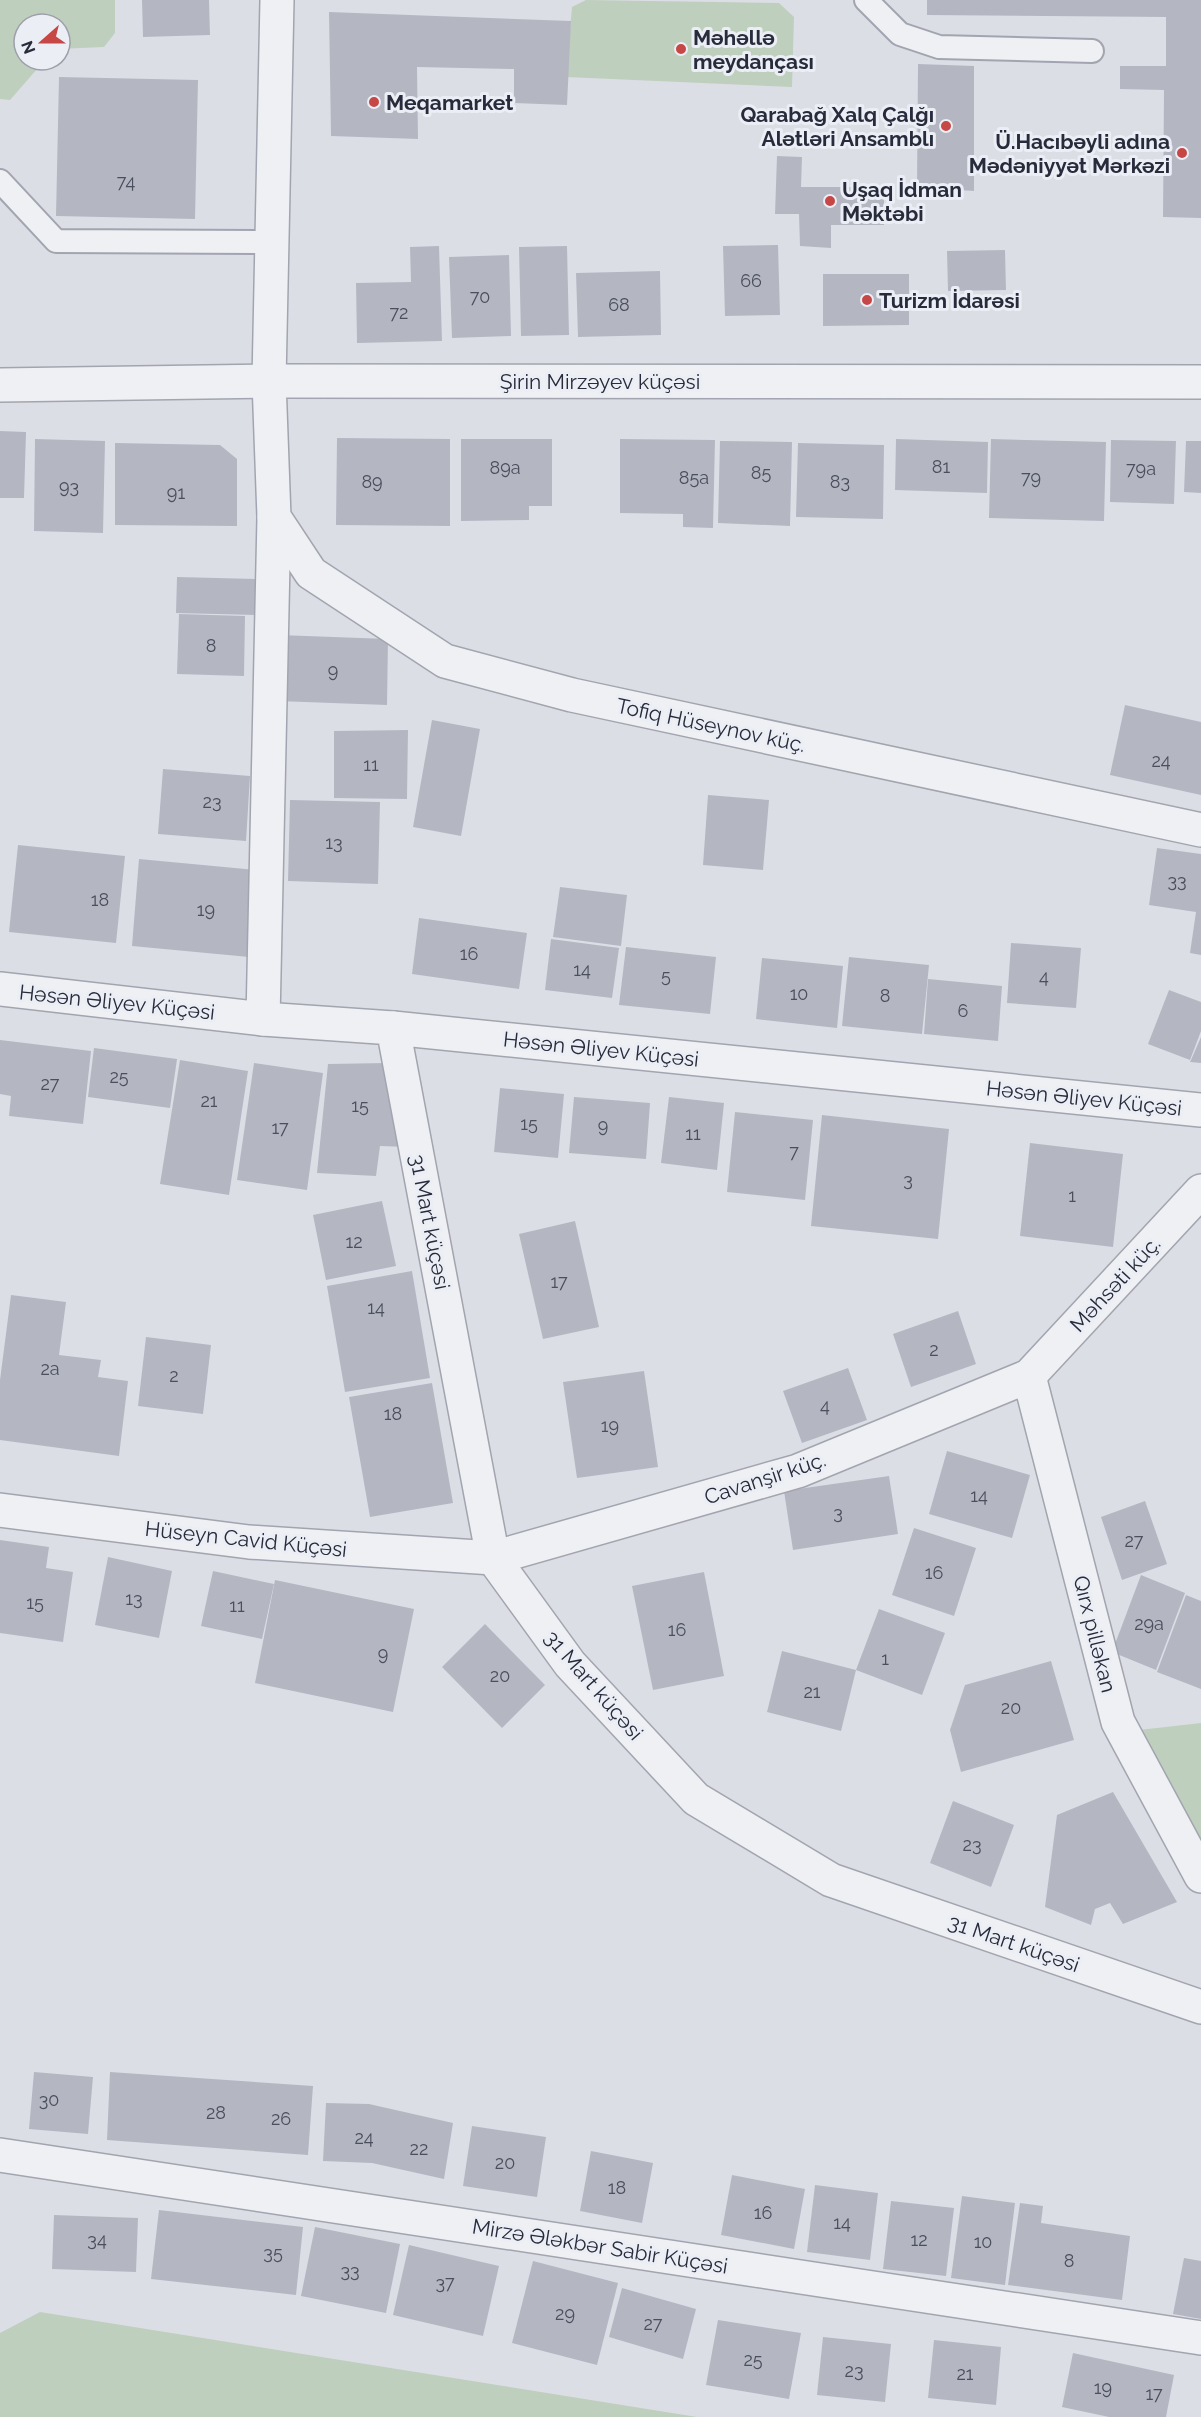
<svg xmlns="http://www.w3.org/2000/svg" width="1201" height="2417" viewBox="0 0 1201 2417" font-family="Raleway,sans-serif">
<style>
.green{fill:#bfcfbe}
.building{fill:#b4b7c2}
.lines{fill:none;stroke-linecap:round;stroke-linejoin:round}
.service-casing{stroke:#a2a5af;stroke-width:26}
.pedestrian-casing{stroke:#a2a5af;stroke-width:36}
.minor-casing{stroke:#a2a5af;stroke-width:36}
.tertiary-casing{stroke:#a2a5af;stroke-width:36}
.service{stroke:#eff0f4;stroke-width:22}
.pedestrian{stroke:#eff0f4;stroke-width:33}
.minor{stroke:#eff0f4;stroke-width:33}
.tertiary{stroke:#eff0f4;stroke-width:33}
.poi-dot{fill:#c64746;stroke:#ebeef4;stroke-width:2}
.labels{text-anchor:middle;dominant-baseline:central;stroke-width:6;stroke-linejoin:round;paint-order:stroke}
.number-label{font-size:18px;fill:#4a4e5d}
.poi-label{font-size:21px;font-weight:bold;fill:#272b3b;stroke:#ebeef4;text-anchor:start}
.street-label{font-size:21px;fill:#272b3b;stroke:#ebeef4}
</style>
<rect width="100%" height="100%" fill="#dcdee6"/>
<g class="green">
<polygon points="0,0 115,0 115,33 104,47 60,49 60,24 24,24 24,60 45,60 10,100 0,99"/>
<polygon points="586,0 779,3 794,17 792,87 566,77 572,7"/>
<polygon points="1201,1723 1201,1853 1139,1730"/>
<polygon points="40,2312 697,2417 0,2417 0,2333"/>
</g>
<g class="building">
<polygon points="142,0 209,0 210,35 143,37"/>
<polygon points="927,0 1201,0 1201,218 1163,217 1164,90 1120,89 1120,66 1166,66 1166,17 927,15"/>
<polygon points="329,12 571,21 567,105 514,103 514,69 417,67 418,139 331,136"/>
<polygon points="918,64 974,66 974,191 917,187"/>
<polygon points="59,77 198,80 195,219 56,216"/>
<polygon points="777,156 802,157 801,187 884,187 884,225 831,225 831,248 800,246 799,214 775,214"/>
<polygon points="778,245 780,315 725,316 723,246"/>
<polygon points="439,246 442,341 357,343 356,283 411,282 410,247"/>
<polygon points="567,246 569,335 521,336 519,247"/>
<polygon points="1005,250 1006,290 948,291 947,251"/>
<polygon points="509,255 511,336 452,338 449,257"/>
<polygon points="660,271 661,335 578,337 576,273"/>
<polygon points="823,274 909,274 909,325 823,326"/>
<polygon points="0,431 26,432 24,498 0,498"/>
<polygon points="337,438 450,439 450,526 336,525"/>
<polygon points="35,439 105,441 103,533 34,531"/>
<polygon points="461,439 552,439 552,506 529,506 529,520 461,521"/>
<polygon points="620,439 715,440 713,528 683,527 683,514 620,513"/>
<polygon points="896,439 988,442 987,493 895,490"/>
<polygon points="991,439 1106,442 1104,521 989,518"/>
<polygon points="1111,440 1176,441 1174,504 1110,502"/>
<polygon points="720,441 792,442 790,526 718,523"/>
<polygon points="1186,441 1201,441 1201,493 1184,492"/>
<polygon points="115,443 220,445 237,459 237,526 115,525"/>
<polygon points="798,443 884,445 883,519 796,517"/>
<polygon points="177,577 260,579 259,615 176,613"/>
<polygon points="179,614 245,616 244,676 177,674"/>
<polygon points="279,635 388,639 387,705 277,701"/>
<polygon points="1125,705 1201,722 1201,795 1110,775"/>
<polygon points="432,720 480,729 461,836 413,827"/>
<polygon points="408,730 407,799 334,798 334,731"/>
<polygon points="163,769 250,776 246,841 158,834"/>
<polygon points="708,795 769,800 763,870 703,865"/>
<polygon points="290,800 380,802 378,884 288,881"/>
<polygon points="18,845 125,856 116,943 9,932"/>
<polygon points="1157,848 1201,854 1201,955 1190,953 1196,912 1149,905"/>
<polygon points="139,859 257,870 249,957 132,946"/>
<polygon points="560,887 627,895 621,946 553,937"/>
<polygon points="419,918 527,933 519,989 412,974"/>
<polygon points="551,939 619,948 612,998 545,990"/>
<polygon points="1011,943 1081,948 1076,1008 1007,1003"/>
<polygon points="626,947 716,957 710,1014 619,1005"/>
<polygon points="849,957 929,965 922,1034 842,1026"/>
<polygon points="762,958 843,966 837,1028 756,1019"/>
<polygon points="928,979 1002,986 998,1041 924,1034"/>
<polygon points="1169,990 1201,1002 1201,1031 1190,1060 1148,1044"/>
<polygon points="1201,1037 1201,1063 1190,1062 1191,1060"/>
<polygon points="0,1040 91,1051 83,1124 9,1116 11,1096 0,1094"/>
<polygon points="94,1048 177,1059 170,1108 88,1097"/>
<polygon points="180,1060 248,1071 229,1195 160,1184"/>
<polygon points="254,1063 323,1073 307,1190 237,1180"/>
<polygon points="387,1063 408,1147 380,1146 376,1176 317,1173 328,1064"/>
<polygon points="500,1088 564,1094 558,1158 494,1152"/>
<polygon points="574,1097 650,1103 646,1159 569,1153"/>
<polygon points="669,1097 724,1103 717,1170 661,1163"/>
<polygon points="735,1112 813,1120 805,1200 727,1192"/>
<polygon points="822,1115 949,1129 938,1239 811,1226"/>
<polygon points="1030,1143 1123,1154 1113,1247 1020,1236"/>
<polygon points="382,1201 396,1266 326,1280 313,1215"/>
<polygon points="575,1221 599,1327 543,1339 519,1234"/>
<polygon points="412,1271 430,1378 345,1392 327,1286"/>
<polygon points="11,1295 66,1302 59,1355 101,1360 98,1377 128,1381 119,1456 0,1440 0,1380"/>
<polygon points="958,1311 976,1364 911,1387 893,1334"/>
<polygon points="146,1337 211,1345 203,1414 138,1406"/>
<polygon points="848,1368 867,1420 802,1443 783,1391"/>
<polygon points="644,1371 658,1467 577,1478 563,1382"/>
<polygon points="432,1383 453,1503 370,1517 349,1397"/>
<polygon points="947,1451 1030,1475 1012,1538 929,1514"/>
<polygon points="889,1476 898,1534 793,1550 784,1491"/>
<polygon points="1145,1501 1167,1564 1122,1580 1101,1517"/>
<polygon points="914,1528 976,1548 954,1616 892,1595"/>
<polygon points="0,1540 49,1547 46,1568 73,1572 63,1642 0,1633"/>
<polygon points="108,1557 172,1571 159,1638 95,1625"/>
<polygon points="213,1571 274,1584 262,1639 201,1626"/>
<polygon points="704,1572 724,1676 653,1690 632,1586"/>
<polygon points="1141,1575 1185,1593 1156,1670 1112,1652"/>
<polygon points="275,1580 414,1609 393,1712 255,1683"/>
<polygon points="1186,1595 1201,1601 1201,1689 1157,1672"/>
<polygon points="879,1609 945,1633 922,1695 856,1670"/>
<polygon points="485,1624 545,1685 502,1728 442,1667"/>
<polygon points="782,1651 856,1670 841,1731 767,1712"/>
<polygon points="1051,1661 1074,1740 961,1772 950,1730 965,1685"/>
<polygon points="1113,1792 1177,1902 1123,1924 1110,1903 1095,1909 1091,1925 1045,1907 1057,1815"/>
<polygon points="953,1801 1014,1825 991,1887 930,1863"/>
<polygon points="34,2072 93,2077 88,2134 29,2129"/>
<polygon points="110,2072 313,2086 308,2155 107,2140"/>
<polygon points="326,2103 369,2104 453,2123 444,2179 372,2163 323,2161"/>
<polygon points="472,2126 546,2137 537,2197 463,2186"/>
<polygon points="591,2151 653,2163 642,2223 580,2211"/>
<polygon points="732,2175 805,2189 794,2249 721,2235"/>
<polygon points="815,2185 878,2193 870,2260 807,2252"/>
<polygon points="962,2196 1015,2203 1005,2285 951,2278"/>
<polygon points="891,2201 954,2208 946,2276 883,2269"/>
<polygon points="1020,2203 1043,2206 1041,2223 1130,2236 1122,2300 1008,2285"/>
<polygon points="159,2210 303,2227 296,2295 151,2279"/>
<polygon points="54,2215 138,2218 136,2272 52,2269"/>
<polygon points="315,2227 400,2244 386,2313 301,2296"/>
<polygon points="409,2245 499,2266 483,2336 393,2315"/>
<polygon points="1184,2258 1201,2261 1201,2319 1173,2314"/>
<polygon points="533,2261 618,2283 597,2365 512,2343"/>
<polygon points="622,2288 696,2309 683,2359 609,2337"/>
<polygon points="718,2320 801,2333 789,2399 706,2385"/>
<polygon points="823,2337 891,2344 885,2402 817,2395"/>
<polygon points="934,2340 1001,2347 996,2405 928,2398"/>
<polygon points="1073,2353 1174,2375 1166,2417 1109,2417 1062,2407"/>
</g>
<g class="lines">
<g class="service-casing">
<g id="service">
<polyline points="866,0 900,34 939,47 1092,51"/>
<polyline points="0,181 56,241 271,242"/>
</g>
</g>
<g class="pedestrian-casing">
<g id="pedestrian">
<polyline points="263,1019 274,517"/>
<polyline points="1029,1376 1118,1722 1201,1876"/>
</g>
</g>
<g class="minor-casing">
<g id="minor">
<polyline points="277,0 269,381 274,517 311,573 445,661 572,695 1201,830"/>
<polyline points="393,1028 1201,1110"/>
<polyline points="0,1510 249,1542 493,1558 798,1471 1029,1376 1201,1191"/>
<polyline points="0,2155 1201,2338"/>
</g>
</g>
<g class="tertiary-casing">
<g id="tertiary">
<polyline points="0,385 269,381 1201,382"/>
<polyline points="0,989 263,1019 393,1028 493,1558 570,1664 696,1799 831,1880 1201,2007"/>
</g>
</g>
<use href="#service" class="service"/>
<use href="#pedestrian" class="pedestrian"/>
<use href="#minor" class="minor"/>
<use href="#tertiary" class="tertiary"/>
</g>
<g class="poi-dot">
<circle cx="681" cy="49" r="6"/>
<circle cx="374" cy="102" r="6"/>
<circle cx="946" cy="126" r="6"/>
<circle cx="1182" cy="153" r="6"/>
<circle cx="830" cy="201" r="6"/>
<circle cx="867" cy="300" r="6"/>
</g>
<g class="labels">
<g class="number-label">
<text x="126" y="181">74</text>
<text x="751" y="280">66</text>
<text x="480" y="296">70</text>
<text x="619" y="304">68</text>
<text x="399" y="312">72</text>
<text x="941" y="466">81</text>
<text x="505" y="467">89a</text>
<text x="1141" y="468">79a</text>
<text x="761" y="472">85</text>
<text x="694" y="477">85a</text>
<text x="1031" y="477">79</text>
<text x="372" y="481">89</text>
<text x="840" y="481">83</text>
<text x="69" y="486">93</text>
<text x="176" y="492">91</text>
<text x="211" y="645">8</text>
<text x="333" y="670">9</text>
<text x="1161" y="760">24</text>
<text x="371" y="764">11</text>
<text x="212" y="801">23</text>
<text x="334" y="842">13</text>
<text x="1177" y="880">33</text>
<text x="100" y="899">18</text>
<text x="206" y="909">19</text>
<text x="469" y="953">16</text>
<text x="582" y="969">14</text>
<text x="666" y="975">5</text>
<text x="1044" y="976">4</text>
<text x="799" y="993">10</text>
<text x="885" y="995">8</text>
<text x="963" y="1010">6</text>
<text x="119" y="1076">25</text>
<text x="50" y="1083">27</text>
<text x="209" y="1100">21</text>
<text x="360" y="1105">15</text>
<text x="529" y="1123">15</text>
<text x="603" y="1125">9</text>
<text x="280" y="1127">17</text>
<text x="693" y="1133">11</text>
<text x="794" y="1151">7</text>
<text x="908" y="1179">3</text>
<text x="1072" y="1195">1</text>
<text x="354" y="1241">12</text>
<text x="559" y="1281">17</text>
<text x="376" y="1307">14</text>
<text x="934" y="1349">2</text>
<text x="50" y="1368">2a</text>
<text x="174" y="1375">2</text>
<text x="825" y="1405">4</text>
<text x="393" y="1413">18</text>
<text x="610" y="1425">19</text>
<text x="979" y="1495">14</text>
<text x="838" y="1512">3</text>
<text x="1134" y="1540">27</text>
<text x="934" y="1572">16</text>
<text x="134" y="1598">13</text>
<text x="35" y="1602">15</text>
<text x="237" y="1605">11</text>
<text x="1149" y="1623">29a</text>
<text x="677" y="1629">16</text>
<text x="383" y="1653">9</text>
<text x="885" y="1658">1</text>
<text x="500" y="1675">20</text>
<text x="812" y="1691">21</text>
<text x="1011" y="1707">20</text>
<text x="972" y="1844">23</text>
<text x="49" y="2099">30</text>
<text x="216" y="2112">28</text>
<text x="281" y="2118">26</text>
<text x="364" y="2137">24</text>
<text x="419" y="2148">22</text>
<text x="505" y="2162">20</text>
<text x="617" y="2187">18</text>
<text x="763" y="2212">16</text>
<text x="842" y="2222">14</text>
<text x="97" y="2239">34</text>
<text x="919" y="2239">12</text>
<text x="983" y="2241">10</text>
<text x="273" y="2252">35</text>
<text x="1069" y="2260">8</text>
<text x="350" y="2270">33</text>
<text x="445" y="2282">37</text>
<text x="565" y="2313">29</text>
<text x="653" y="2323">27</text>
<text x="753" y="2359">25</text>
<text x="854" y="2370">23</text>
<text x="965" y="2373">21</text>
<text x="1103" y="2387">19</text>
<text x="1154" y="2393">17</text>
</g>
<g class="poi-label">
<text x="693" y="37">Məhəllə<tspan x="693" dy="24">meydançası</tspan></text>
<text x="386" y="102">Meqamarket</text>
<text x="934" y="114" text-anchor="end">Qarabağ Xalq Çalğı<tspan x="934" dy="24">Alətləri Ansamblı</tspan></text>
<text x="1170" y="141" text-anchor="end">Ü.Hacıbəyli adına<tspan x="1170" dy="24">Mədəniyyət Mərkəzi</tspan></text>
<text x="842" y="189">Uşaq İdman<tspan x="842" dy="24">Məktəbi</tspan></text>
<text x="879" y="300">Turizm İdarəsi</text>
</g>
<g class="street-label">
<text x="600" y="381">Şirin Mirzəyev küçəsi</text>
<text transform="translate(711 725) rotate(12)">Tofiq Hüseynov küç.</text>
<text transform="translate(117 1002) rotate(6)">Həsən Əliyev Küçəsi</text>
<text transform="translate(601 1049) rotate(6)">Həsən Əliyev Küçəsi</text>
<text transform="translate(1084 1098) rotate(6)">Həsən Əliyev Küçəsi</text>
<text transform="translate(430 1222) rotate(79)">31 Mart küçəsi</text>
<text transform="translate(1115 1284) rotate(-47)">Məhsəti küç.</text>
<text transform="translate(765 1478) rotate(-18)">Cavanşir küç.</text>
<text transform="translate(246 1539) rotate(6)">Hüseyn Cavid Küçəsi</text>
<text transform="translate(1095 1634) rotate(76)">Qırx pilləkan</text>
<text transform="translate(594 1685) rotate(49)">31 Mart küçəsi</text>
<text transform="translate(1014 1943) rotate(19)">31 Mart küçəsi</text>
<text transform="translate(600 2246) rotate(9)">Mirzə Ələkbər Sabir Küçəsi</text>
</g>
</g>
<g transform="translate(42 42) rotate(249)"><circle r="28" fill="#ebeef4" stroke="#9da0aa" stroke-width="1.5"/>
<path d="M0-4.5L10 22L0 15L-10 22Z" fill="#c64746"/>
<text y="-9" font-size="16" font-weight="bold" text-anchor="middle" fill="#272b3b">N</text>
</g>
</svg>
